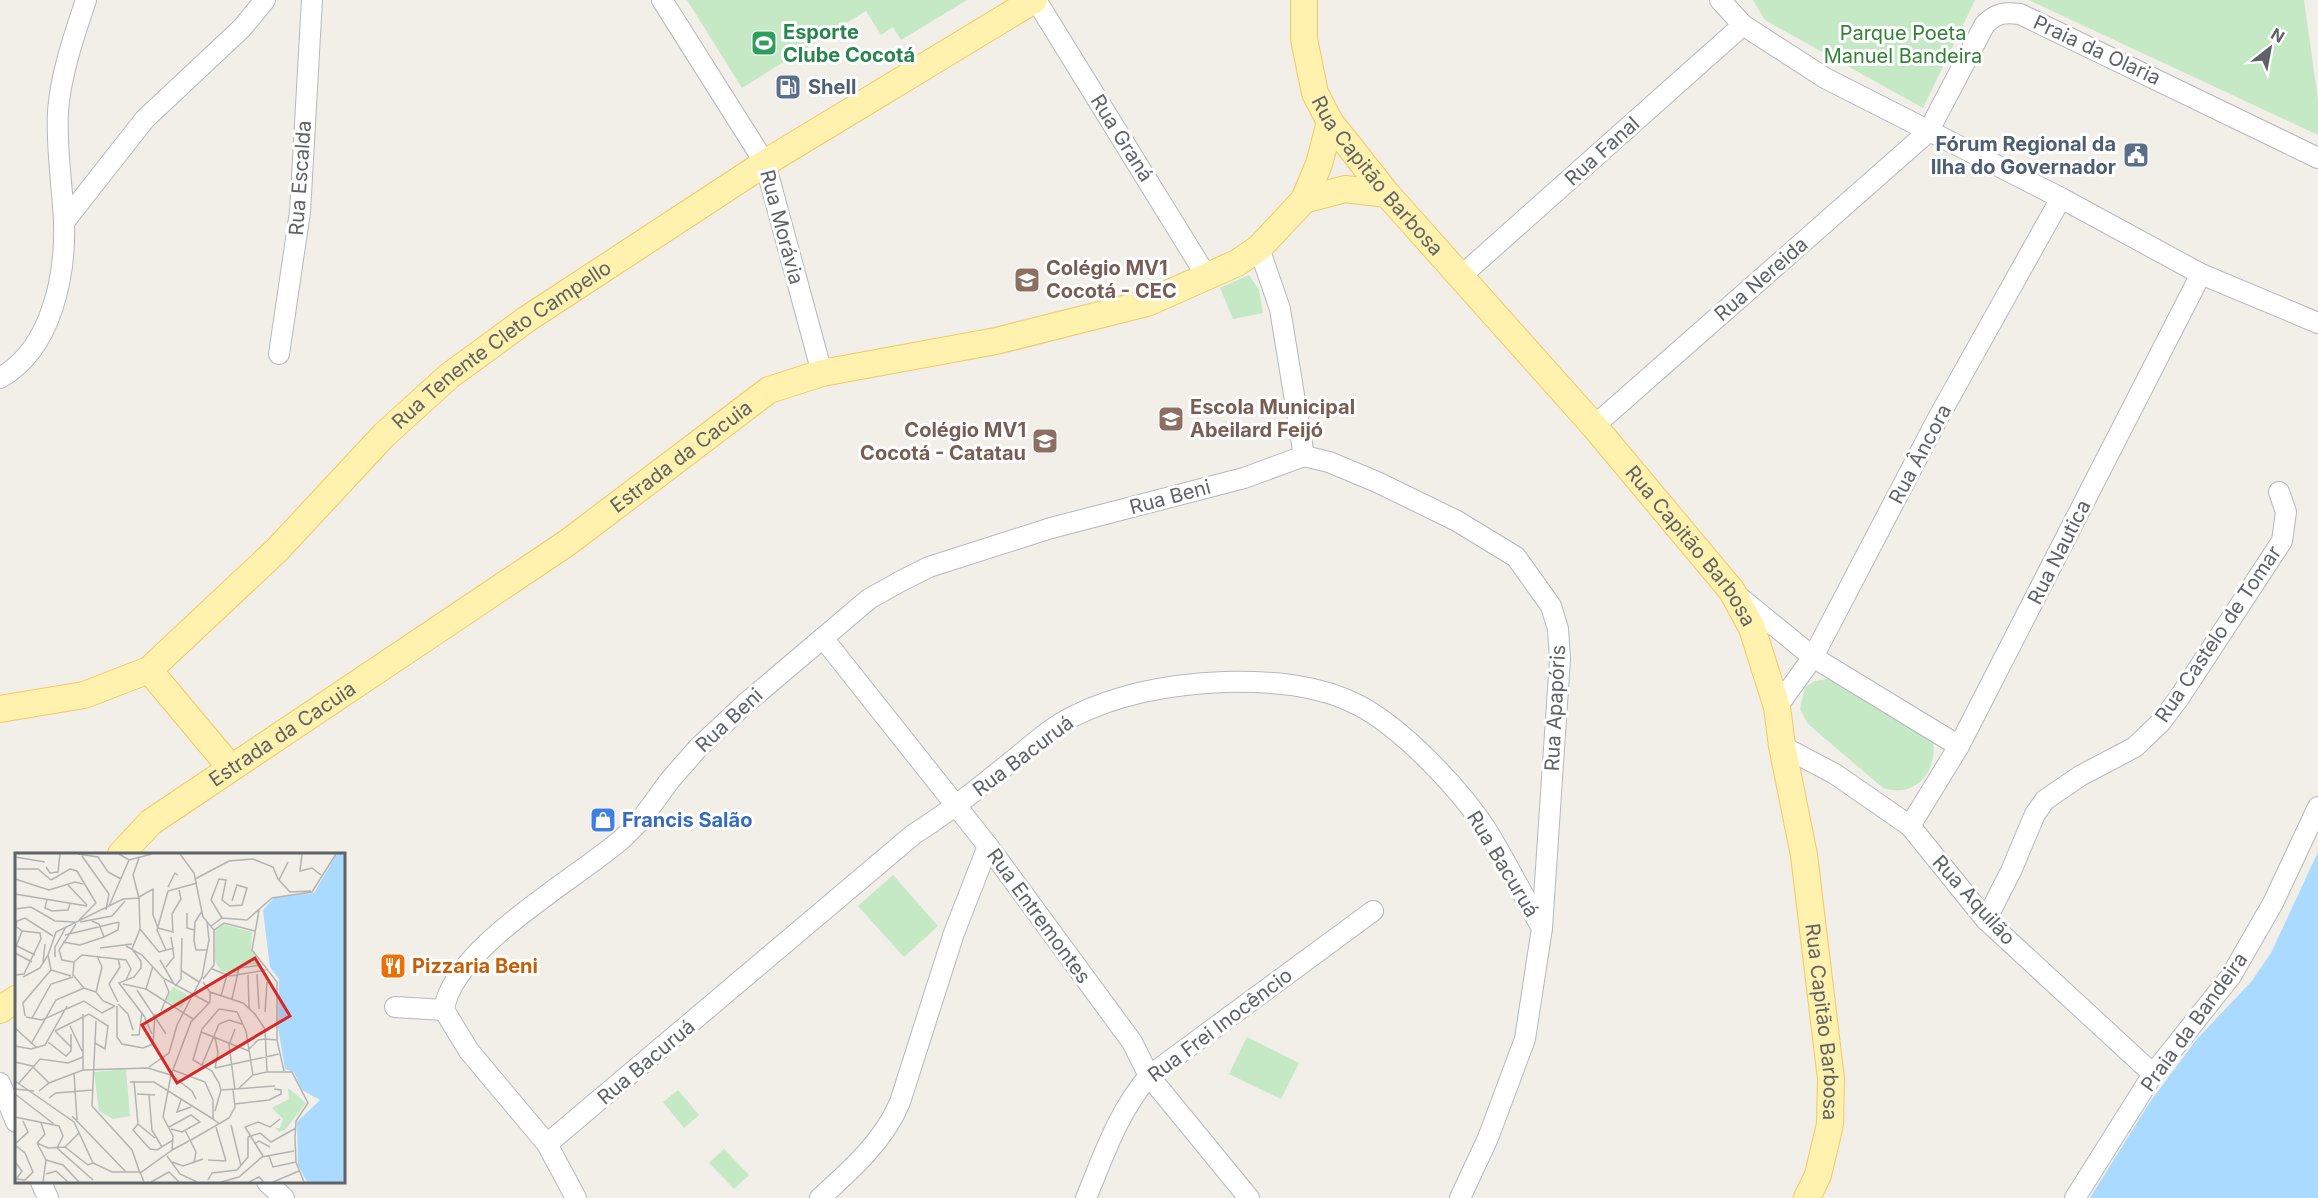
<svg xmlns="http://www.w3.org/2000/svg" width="2318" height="1198" viewBox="0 0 2318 1198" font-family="Inter,sans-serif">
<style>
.green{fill:#c5e8c5}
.water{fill:#aadaff}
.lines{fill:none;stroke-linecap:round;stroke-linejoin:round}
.minor-casing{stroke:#b5b8bc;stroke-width:22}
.major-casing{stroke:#f2c960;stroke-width:28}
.minor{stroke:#fff;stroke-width:20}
.major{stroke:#fff2af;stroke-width:26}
.labels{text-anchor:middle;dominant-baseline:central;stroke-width:6;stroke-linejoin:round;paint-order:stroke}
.leisure-label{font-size:20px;font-weight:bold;fill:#27864d;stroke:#fff;text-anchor:start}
.park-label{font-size:20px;fill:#348238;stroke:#fff}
.street-label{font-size:20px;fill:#5f6368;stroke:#fff}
.service-label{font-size:20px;font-weight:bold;fill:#4e5e75;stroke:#fff;text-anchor:start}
.education-label{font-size:20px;font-weight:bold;fill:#785e54;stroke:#fff;text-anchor:start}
.shop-label{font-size:20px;font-weight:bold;fill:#366cbe;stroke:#fff;text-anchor:start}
.food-label{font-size:20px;font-weight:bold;fill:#c56008;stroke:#fff;text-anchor:start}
.inset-river{fill:none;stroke:#aadaff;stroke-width:3}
.inset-road{fill:none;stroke:#b3b3b1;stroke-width:1.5}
.view{fill:#d62828;fill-opacity:0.15;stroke:#d62828;stroke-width:3}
.inset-edge{fill:none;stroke:#5f6368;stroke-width:3}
</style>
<rect width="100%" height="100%" fill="#f1efe8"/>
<g class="green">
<polygon points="687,0 967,0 901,40 893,27 881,35 866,11 742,88"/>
<polygon points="1753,0 1975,0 1923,108 1765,20"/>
<polygon points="2029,0 2304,0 2318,100 2318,135"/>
<polygon points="1249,275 1259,290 1263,313 1233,319 1220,288"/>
<path d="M1827 679 1839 682 1933 741C1938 772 1914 799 1883 788L1808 724 1800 709 1805 687 1815 681Z"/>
<polygon points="893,875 938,926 904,957 858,906"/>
<polygon points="1247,1037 1299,1063 1281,1099 1229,1074"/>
<polygon points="678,1090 699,1115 684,1128 663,1102"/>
<polygon points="724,1149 749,1175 734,1189 709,1163"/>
</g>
<polygon class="water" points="2318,852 2318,1198 2090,1198 2150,1102 2196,1040 2251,982 2271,953"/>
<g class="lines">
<g class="minor-casing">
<g id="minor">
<polyline points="662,0 765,163 822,373"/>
<polyline points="1036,0 1207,277"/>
<polyline points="1720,0 1743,25 1825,78 2061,198 2201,274 2318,323"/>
<polyline points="64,222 145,119 242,28 265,0"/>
<polyline points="1259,248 1280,309 1304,456"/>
<polyline points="1460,277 1743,25"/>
<polyline points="279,354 300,212 312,0"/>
<path d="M0 378C52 349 66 275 64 220 62 183 56 148 58 111 61 73 74 36 86 0"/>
<path d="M1594 426 1928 132 1985 24C1997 13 2004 12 2020 14L2318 158"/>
<polyline points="1304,456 1329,462 1377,482 1457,521 1516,557 1551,606 1558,629 1560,659 1542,928 1525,1039 1488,1138 1460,1198"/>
<polyline points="1738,596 1813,657 1959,746"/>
<polyline points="823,638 988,846 1132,1042 1149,1076 1249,1198"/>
<polyline points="1777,707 1813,657 1938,418 2061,198"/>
<polyline points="1782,746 1835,774 1910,826 1986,920 2153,1074"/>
<polyline points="1910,826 1959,746 2201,274"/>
<polyline points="1986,920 2011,871 2035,814 2045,800 2080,776 2135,747 2161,722 2179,698 2282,541 2286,512 2279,492"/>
<polyline points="395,1007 444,1010"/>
<polyline points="0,1083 16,1122"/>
<path d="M547 1144 914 834C949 812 980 787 1012 761 1031 746 1052 726 1074 716 1120 693 1174 684 1224 682 1270 681 1319 684 1360 706 1403 729 1460 789 1486 829 1506 861 1523 896 1542 928"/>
<polyline points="41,1182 48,1198"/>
<polyline points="267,1182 284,1198"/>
<path d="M576 1198 547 1144 469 1051 444 1010C451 949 576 879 622 839L640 821 670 780 698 748 746 703 869 599 901 581 929 567 1051 528 1244 478 1304 456"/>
<path d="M820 1198C851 1170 884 1141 900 1102L954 933 988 846"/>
<path d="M1086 1198C1104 1155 1118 1112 1149 1076L1373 911"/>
<polyline points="2075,1198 2153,1074 2231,976 2273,903 2318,807"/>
</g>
</g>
<g class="major-casing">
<g id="major">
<path id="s1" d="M1304 0V39L1315 93 1330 122 1387 194 1594 426 1732 591 1752 628 1777 707 1782 746 1804 855 1831 1079 1830 1124 1818 1175 1807 1198"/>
<polyline points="1304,200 1345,189 1387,194"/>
<polyline points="149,670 231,768"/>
<path id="s2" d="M0 709 84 695 149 670 277 550 384 435 449 376 527 319 765 163 1034 0"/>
<path id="s3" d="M121 854 151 822 567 543 769 390 822 373 996 341 1147 303 1237 263 1259 248 1304 200 1319 164 1330 122"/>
<polyline points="0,1010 16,999"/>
</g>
</g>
<use href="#minor" class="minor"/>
<use href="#major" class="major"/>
</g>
<defs>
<g id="stadium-square" transform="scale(1.35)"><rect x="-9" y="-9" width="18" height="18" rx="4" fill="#2e9e5b" stroke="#fff"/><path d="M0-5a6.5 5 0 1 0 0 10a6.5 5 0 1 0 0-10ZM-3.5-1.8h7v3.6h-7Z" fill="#fff"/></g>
<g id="fuel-square" transform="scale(1.35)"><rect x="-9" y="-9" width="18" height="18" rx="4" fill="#5c6f8a" stroke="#fff"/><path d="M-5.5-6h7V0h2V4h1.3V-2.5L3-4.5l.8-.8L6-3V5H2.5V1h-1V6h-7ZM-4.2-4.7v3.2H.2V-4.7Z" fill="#fff"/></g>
<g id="civic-square" transform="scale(1.35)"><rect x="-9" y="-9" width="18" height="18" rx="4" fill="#5c6f8a" stroke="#fff"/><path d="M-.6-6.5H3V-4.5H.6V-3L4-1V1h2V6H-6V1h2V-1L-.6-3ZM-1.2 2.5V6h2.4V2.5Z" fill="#fff"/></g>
<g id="school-square" transform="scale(1.35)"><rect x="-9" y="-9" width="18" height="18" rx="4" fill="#8d6e63" stroke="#fff"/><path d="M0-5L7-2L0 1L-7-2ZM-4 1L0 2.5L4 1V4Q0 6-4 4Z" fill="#fff"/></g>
<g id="shop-square" transform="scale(1.35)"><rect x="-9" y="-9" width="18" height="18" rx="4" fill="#3f7fe0" stroke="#fff"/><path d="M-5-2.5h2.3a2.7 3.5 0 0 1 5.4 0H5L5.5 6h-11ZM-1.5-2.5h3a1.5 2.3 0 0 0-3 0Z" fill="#fff"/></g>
<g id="restaurant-square" transform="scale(1.35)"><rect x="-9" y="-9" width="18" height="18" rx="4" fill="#e8710a" stroke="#fff"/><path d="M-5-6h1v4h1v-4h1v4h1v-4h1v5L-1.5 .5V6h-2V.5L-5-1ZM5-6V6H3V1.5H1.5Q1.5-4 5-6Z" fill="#fff"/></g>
</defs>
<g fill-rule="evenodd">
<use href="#stadium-square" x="764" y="43"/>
<use href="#fuel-square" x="788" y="87"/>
<use href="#civic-square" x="2136" y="155"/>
<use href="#school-square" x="1027" y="280"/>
<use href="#school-square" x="1171" y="419"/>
<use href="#school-square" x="1045" y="441"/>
<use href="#shop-square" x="603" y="820"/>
<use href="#restaurant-square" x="393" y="966"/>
</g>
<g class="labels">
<g class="leisure-label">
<text x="783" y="32">Esporte<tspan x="783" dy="23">Clube Cocotá</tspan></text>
</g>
<g class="park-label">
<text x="1903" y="33">Parque Poeta<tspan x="1903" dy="23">Manuel Bandeira</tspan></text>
</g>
<g class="street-label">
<text transform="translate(2097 50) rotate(25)">Praia da Olaria</text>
<text transform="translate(1122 138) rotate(58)">Rua Graná</text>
<text transform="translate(1602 151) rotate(-42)">Rua Fanal</text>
<text stroke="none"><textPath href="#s1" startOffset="198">Rua Capitão Barbosa</textPath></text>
<text transform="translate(300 178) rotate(-86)">Rua Escalda</text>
<text transform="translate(782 227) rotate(75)">Rua Morávia</text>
<text transform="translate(1761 279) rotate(-41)">Rua Nereida</text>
<text stroke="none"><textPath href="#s2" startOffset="636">Rua Tenente Cleto Campello</textPath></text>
<text transform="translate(1920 454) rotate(-62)">Rua Âncora</text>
<text stroke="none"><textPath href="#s3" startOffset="688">Estrada da Cacuia</textPath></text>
<text transform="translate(1170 497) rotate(-15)">Rua Beni</text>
<text stroke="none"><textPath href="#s1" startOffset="684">Rua Capitão Barbosa</textPath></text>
<text transform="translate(2059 552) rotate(-63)">Rua Nautica</text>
<text transform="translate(2218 634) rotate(-56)">Rua Castelo de Tomar</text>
<text transform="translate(1555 708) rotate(-87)">Rua Apapóris</text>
<text transform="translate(729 720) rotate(-43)">Rua Beni</text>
<text stroke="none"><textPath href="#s3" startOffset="202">Estrada da Cacuia</textPath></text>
<text transform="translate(1023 756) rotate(-37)">Rua Bacuruá</text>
<text transform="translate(1503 864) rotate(59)">Rua Bacuruá</text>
<text transform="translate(1974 900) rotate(48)">Rua Aquilão</text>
<text transform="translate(1039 916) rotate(54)">Rua Entremontes</text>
<text stroke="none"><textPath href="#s1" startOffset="1188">Rua Capitão Barbosa</textPath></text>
<text transform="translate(2194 1022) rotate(-54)">Praia da Bandeira</text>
<text transform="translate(1220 1025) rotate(-37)">Rua Frei Inocêncio</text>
<text transform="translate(646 1062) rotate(-40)">Rua Bacuruá</text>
</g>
<g class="service-label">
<text x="808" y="87">Shell</text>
<text x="2116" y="144" text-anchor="end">Fórum Regional da<tspan x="2116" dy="23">Ilha do Governador</tspan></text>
</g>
<g class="education-label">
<text x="1046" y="268">Colégio MV1<tspan x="1046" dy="23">Cocotá - CEC</tspan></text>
<text x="1190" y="407">Escola Municipal<tspan x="1190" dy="23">Abeilard Feijó</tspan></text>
<text x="1026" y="430" text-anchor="end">Colégio MV1<tspan x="1026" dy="23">Cocotá - Catatau</tspan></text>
</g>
<g class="shop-label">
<text x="622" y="820">Francis Salão</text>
</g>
<g class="food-label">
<text x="412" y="966">Pizzaria Beni</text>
</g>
</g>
<g transform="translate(15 853)">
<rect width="330" height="330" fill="#f1efe8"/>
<path d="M207 71 237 79 236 95 244 111 223 113 224 121 206 118 200 108V77ZM158 134 175 143 166 155 151 147ZM111 216 115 263 98 266 84 258 79 219ZM273 235 291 250 270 277 264 279 261 275H265L268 266 257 255 274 246Z" fill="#c5e8c5"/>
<path d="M322 1H330V329H292L283 312 282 269 305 247 287 237 279 219 270 216 263 174 264 126 255 114 248 57 259 45 299 40Z" fill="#aadaff"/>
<path class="inset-river" d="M262 91 330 109"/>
<path class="inset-road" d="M63 1 83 4 93 19 106 26M104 1 114 7 137 1M165 1 179 20 188 64 199 77V112L188 126M287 1 285 18 297 15 306 22M67 3 94 41 91 57M0 4 30 9M124 5 118 22 124 45M31 14 35 20 43 19 45 1M0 16H23L36 27M0 26 34 37 60 29 68 31M180 26 214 8 238 6 258 14 263 26 275 39 296 38M36 27 55 16 62 18 81 50 64 67M264 27 273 9M53 32 72 52M153 34 160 20 163 22M0 41 72 53M124 44 138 36V62L143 75M32 46 30 55 37 58 53 57 55 51M94 53 114 7M0 56 16 54 40 68 60 69M244 57 237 97 262 129V187M187 58 180 69 179 88 181 97H192M172 60V75L179 77M207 65 196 47 204 26 211 27 207 47 215 53 227 52 232 35 222 32 217 48M77 68 84 71 89 84M65 69 97 63 110 48M196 73 207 65 232 67 257 45 297 39 321 1M143 75 158 79 157 61 166 46 164 37M125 76 144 99 159 95M199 77 209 70 240 78M0 79 2 68 10 65 38 83M50 82 104 69M48 89 65 92 89 84 103 77 104 69M2 93 20 102M111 93 127 102 148 125 194 150M85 95 117 91M0 96 7 78 2 74M151 97 142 77 153 38 182 30M0 100 17 109M40 104V94L51 74M145 107 159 131M28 109 30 91M58 109 47 107 44 97 61 71M151 114 159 104 156 84M197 116 215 123 251 117M36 117 33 102 41 79 108 46 124 45 125 76 117 96 126 108V115L119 124 104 130 129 163 137 181M36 117 56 123M167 118 184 129M242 121 244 156M0 122 9 121 26 86 25 80 7 78M233 122 234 155M8 124 25 115 33 102M188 129 195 139 228 150 240 161 250 176 252 219H277L293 250 281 268 280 285 281 309 289 329M94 131 105 114 103 106M94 131 103 149M108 131 131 136M160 133 166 126 167 85M131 136 178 166M131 136 138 113M122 137 151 181M81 139 69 135 58 122 59 109 67 102 111 107 116 116 111 127M81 139 87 114 82 103M81 139 88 148 100 153M206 143 212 122M217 146 224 115 246 112M103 151 113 161 118 177M102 153V184L107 191 128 195 138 191M204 156 222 159 231 178 238 222M146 158 154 139 149 127M250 159 252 129M10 163 8 150 36 117M11 164 27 167 69 148 87 160 100 153M17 165 36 131 58 124M81 168 77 253 117 297 125 320 157 297 158 283 148 264 156 222 177 238 181 246M55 173 67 198M0 175 22 195M40 178 74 161 93 173 90 196 80 190M40 178 57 195M186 179 234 198M116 182H124L127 159M250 186 262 187 269 218M33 189 51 203 56 198V181M16 191 41 147 69 135M138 191 140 161M0 193 16 196 30 192 52 153M234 196 243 187 250 186M0 209 17 213 34 230M187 212 204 171 214 167 227 171M134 214 154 200 162 172 187 124 194 87 192 68M200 215 264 201M200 215 203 200 200 184M68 217V161M158 217 190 229 198 247V266L205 271M59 220 62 267M0 228 59 269 78 310 97 319H125L129 329M119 228 123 271 140 285M115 229H139L198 266M4 230 25 206 53 210 68 204M224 235 238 222 252 219M0 236 19 238M206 237 260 233M220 237 214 192 220 176M24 238 34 230 68 217 133 215 156 222 176 169 195 149V139M0 241 39 271M122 241 140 242M134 242 137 277 147 294M34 245 41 240 78 237M166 247 162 259 176 254M220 251 254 247 266 241V237L259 236M200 258 206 237 204 230 197 218 178 207 187 176 204 156M57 263 111 319M0 264 44 273 48 283 42 295 78 327M123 271 118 277 135 296 142 297 158 287M216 272 226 313M154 274 176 262 185 269 167 279 156 276M201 274 211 308M170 277 181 299 179 310M176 287 214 265 220 254 218 237M22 290 33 295 50 294 64 280M22 290 31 307 28 329M22 290 30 281 26 270M0 291 13 279 8 268M239 291 244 288 255 294M0 292 10 300 18 319 10 327 0 326M50 294 73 312 78 310M157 297 174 288M152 303 165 321 182 329M248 303 230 274 243 269 255 274 265 266M254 303 258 314 281 309M31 307 48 312 64 329M193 307 211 308M0 309 7 318 2 325M157 309 168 313 188 306M31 321 41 318 53 329M193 327 197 320 222 317 233 304V284L245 280 256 289 281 275M136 329 154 319 164 329M206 329 224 324 247 304 279 298M234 329 244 324 249 329M258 329 284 318"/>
<path class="view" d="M240 105 275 163 162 230 127 172Z"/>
<rect width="330" height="330" class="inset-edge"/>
</g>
<g transform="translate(2270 48) rotate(31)" stroke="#ffffff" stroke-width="4.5" paint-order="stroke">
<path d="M0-4.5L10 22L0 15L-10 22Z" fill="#5f6368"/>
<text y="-9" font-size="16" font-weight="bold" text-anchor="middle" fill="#5f6368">N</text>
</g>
</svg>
